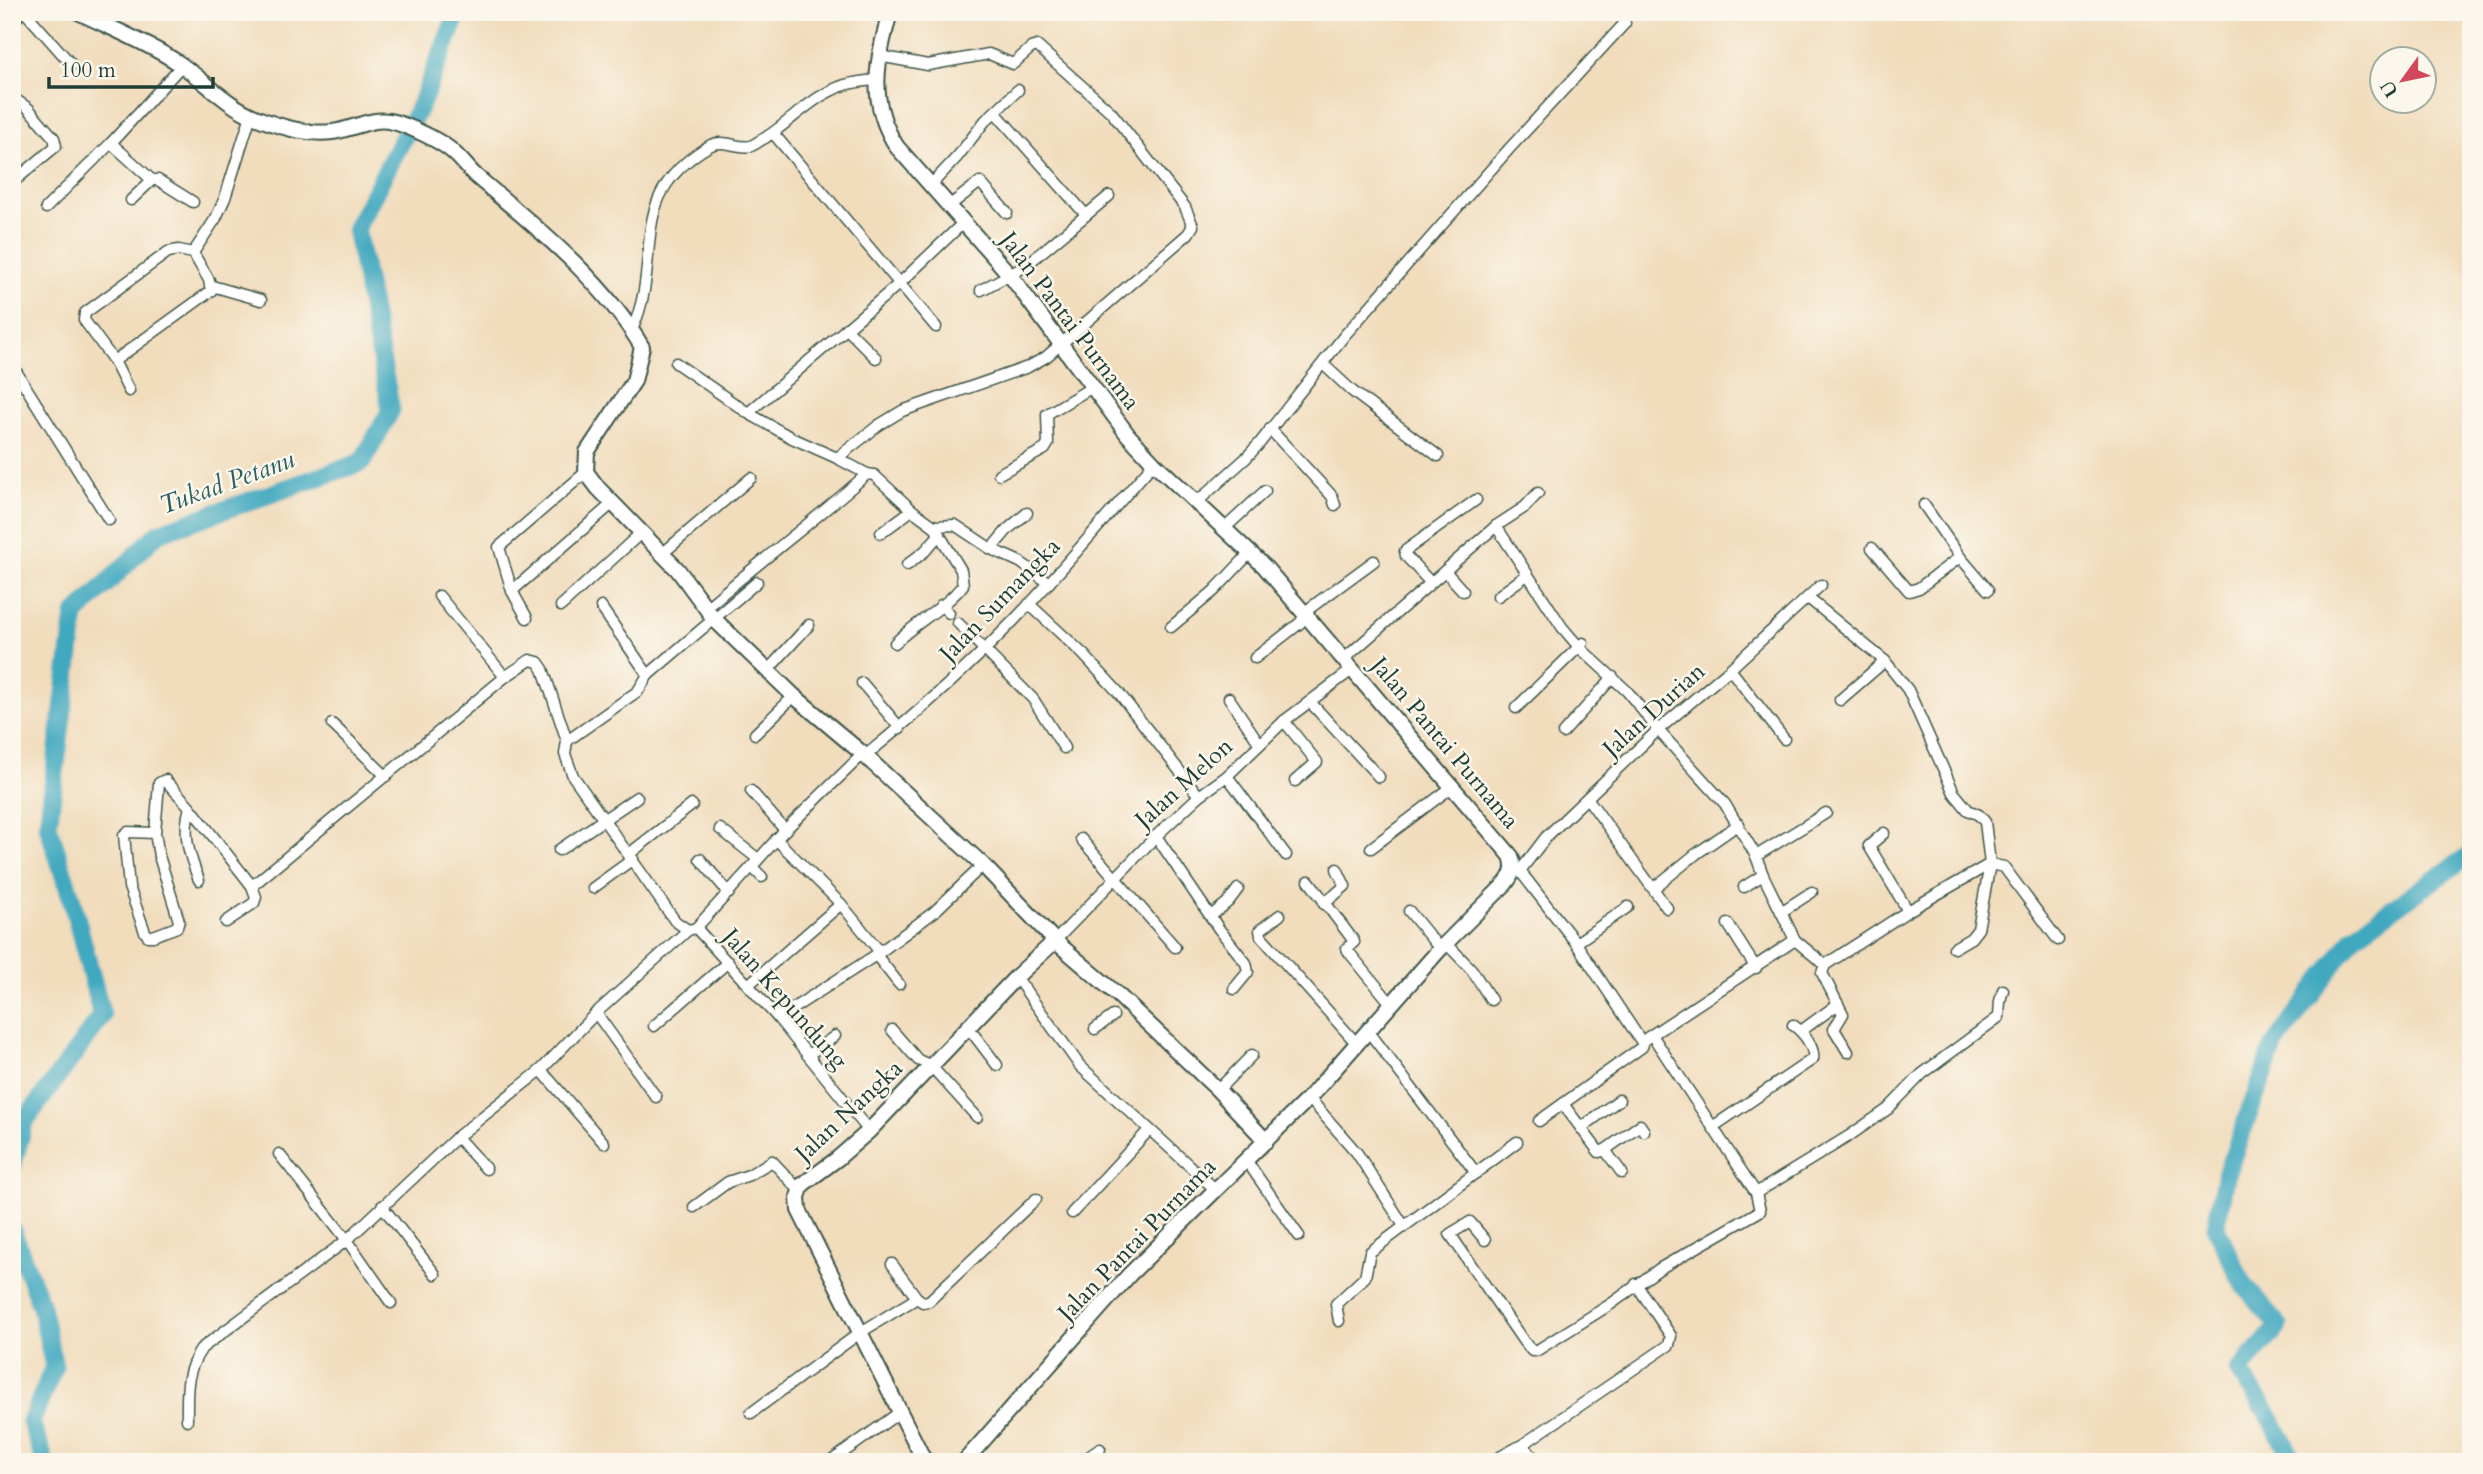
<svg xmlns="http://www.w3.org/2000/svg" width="2483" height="1474" viewBox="0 0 2483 1474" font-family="Cardo,serif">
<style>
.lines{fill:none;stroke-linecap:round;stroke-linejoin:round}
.river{stroke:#3fa8bf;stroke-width:19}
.street-casing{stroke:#3e5548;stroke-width:13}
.secondary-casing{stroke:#3e5548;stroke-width:18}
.street{stroke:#fff;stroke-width:10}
.secondary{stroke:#fff;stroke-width:14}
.labels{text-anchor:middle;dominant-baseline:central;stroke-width:5;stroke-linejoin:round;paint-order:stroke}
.street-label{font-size:24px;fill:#1f3d34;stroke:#fbf7ec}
.water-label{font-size:26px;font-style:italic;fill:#295d5e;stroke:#fbf7ec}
</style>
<rect width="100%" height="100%" fill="#fbf7ec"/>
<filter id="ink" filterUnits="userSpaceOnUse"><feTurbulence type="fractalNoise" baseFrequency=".0143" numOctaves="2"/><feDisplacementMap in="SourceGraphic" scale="14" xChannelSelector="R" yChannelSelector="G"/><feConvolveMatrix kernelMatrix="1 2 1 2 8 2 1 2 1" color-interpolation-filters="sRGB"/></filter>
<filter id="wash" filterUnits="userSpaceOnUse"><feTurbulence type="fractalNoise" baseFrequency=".00686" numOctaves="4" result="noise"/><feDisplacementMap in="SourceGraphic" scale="28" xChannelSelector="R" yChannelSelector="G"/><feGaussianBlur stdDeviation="1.57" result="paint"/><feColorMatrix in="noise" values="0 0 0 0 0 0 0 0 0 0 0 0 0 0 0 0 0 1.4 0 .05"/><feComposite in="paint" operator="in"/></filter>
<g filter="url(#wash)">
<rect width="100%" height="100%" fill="#f1dcbc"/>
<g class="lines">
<g class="river">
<polyline points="12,1167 24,1122 102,1016 71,897 48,826 75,615 158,533 362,462 391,410 356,228 422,102 458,12"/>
<polyline points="12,1230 41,1306 54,1367 31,1422 45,1462"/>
<polyline points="2294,1462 2269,1415 2239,1371 2279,1326 2243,1284 2216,1228 2225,1177 2275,1044 2354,936 2471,854"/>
</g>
</g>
</g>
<g filter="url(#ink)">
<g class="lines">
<g class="street-casing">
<g id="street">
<polyline points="25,12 72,65"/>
<polyline points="12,97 28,108 54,138 56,146 12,183"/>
<polyline points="995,112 1086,215"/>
<polyline points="773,133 936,327"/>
<polyline points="111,143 152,180 158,180 193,202"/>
<polyline points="930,186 958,156 985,121 1018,90"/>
<polyline points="131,200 152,180"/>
<polyline points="949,206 980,182 1007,213"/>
<polyline points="46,208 111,143 182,65"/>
<polyline points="193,253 216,218 225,198 251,115"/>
<polyline points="212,286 261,300"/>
<polyline points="981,290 1024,267 1109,196"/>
<polyline points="846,328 876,358"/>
<path d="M632 330C665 257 623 197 709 146 724 138 737 149 751 146 756 144 760 140 765 138 792 121 813 95 845 85 855 82 866 81 876 80"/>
<polyline points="114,361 211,291 209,280 193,253 179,250 168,252 85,313 84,320 114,361 129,391"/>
<polyline points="676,363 748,413 792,438 837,458 867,474 874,475 912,510 934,526 955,525 991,549 1020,562 1049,583"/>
<polyline points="1323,364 1352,391 1438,456"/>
<polyline points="12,365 109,520"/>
<polyline points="748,413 900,283 963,223"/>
<polyline points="1270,429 1332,496 1335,505"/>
<polyline points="837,458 879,425 902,411 1028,367 1046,357 1188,234 1193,226 1185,207 1111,112 1037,46 1031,48 1013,64 989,54 928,65 879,56"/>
<polyline points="999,474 1045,449 1048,444 1047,414 1091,388"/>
<polyline points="1197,502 1245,459 1259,444 1344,336 1509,149 1625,23"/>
<polyline points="1924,505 1960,557 1988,590"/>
<polyline points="1496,526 1562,627 1579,647 1627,691 1658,730 1725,804 1756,856 1763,875 1795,940 1825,965"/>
<polyline points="1225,528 1265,491"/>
<polyline points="881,533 912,510"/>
<polyline points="1872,548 1909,591 1919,588 1960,557"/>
<polyline points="991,549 1008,529 1027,513"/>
<polyline points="662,554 751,478"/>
<polyline points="907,565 925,551 938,536"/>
<polyline points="1445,571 1463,591"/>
<polyline points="1430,582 1406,556 1405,551 1476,500"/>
<polyline points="512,591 613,503"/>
<polyline points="439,596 505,677"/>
<polyline points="1498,596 1527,575"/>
<polyline points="1808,598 1885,661 1908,690 1954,793 1968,810 1979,815 1985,822 1990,864 1978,929 1971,938 1954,948"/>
<polyline points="1029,604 1083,654 1119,693 1199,796"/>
<polyline points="941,605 949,613"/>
<polyline points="561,606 642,532"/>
<polyline points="601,607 648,675"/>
<path d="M706 608C759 562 814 521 867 474"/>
<polyline points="527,618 512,591 499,547 586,472"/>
<polyline points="958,623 1033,699 1064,748"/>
<polyline points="1171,627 1214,591 1251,552"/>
<path d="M895 643C916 622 945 608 963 585L961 570 934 526"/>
<polyline points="1255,658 1300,623 1310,608 1374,561"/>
<polyline points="1344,659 1496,526 1525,507 1538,493"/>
<polyline points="1730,669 1784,739"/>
<polyline points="768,670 809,625"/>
<polyline points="862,683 900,728"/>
<polyline points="1229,698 1259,743"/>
<polyline points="1840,700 1885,661"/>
<polyline points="1310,702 1379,777"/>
<polyline points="1516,708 1583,643"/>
<polyline points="1284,721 1317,762 1295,781"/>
<polyline points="332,724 386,776"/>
<polyline points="1563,733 1613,677"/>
<polyline points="755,734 794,696"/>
<polyline points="567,741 638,691 648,675 757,582"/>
<path d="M865 756C930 703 992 646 1048 584 1084 544 1118 503 1154 463"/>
<polyline points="1227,776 1286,855"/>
<polyline points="751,791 785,830"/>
<polyline points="1588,799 1667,908"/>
<path d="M190 807C182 834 189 855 199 880"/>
<polyline points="720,829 758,859"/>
<polyline points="155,833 128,832 124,835 129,887 145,932 148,936 153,936 177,927 179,921 159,856 155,833 159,783 165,780 190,807 252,886"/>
<polyline points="1884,833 1869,846 1908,911"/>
<polyline points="1156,836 1219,929 1246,963 1248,972 1234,989"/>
<polyline points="1081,839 1175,947"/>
<polyline points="1371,848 1452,787"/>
<polyline points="559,850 637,797"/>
<polyline points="629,854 692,805"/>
<polyline points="1756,856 1826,813"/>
<polyline points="700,859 729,893"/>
<polyline points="752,867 762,877"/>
<polyline points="1514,870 1520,871 1576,943 1643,1044 1642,1047 1539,1121"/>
<polyline points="1520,871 1546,837 1658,730 1730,669 1821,585"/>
<polyline points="1309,881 1353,940 1354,942 1347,948 1348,951 1392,1005"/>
<polyline points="1744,887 1763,875"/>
<polyline points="593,888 633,859"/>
<polyline points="1654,888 1696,854 1739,824"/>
<polyline points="841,904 880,952"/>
<polyline points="1324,904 1345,886 1337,869"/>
<polyline points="1409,911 1440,949"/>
<polyline points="1781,912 1812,892"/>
<polyline points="1280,915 1260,930 1261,936 1357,1044"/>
<polyline points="1211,916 1228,902 1238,889"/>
<polyline points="226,922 254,903 256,897 252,886 505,677 530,660 538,662 543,669 567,741 565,754 573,776 675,921 688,930 696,928 785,830 863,754"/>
<polyline points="1728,924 1756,968"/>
<polyline points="696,928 778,1018 869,1131"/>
<polyline points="1055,941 1156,836 1199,796 1227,776 1284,721 1353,669"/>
<polyline points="1446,943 1472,970 1491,1000"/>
<polyline points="1576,943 1628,907"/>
<polyline points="876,955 899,984"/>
<polyline points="1016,977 1080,1066 1216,1190"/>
<polyline points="748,985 841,904 776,839"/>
<polyline points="596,1013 656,1097"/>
<polyline points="778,1018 876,955 934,912 983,865"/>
<polyline points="654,1026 728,962"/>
<polyline points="968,1027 997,1065"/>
<polyline points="1095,1029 1113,1016"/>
<polyline points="892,1030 918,1060 930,1065 977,1117"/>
<polyline points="1801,1031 1838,1004"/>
<polyline points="1369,1032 1476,1173"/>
<polyline points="1647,1038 1795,940"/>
<polyline points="1848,1052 1834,1029 1843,1014 1822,973 1825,965 1908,911 1990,864 2004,867 2058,940"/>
<polyline points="808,1055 835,1036"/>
<polyline points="541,1070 604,1143"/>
<polyline points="1218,1090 1252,1055"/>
<polyline points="1309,1098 1357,1153 1404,1226"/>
<polyline points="1563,1104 1599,1152 1605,1150 1640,1125 1644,1131"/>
<path d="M1714 1126 1813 1059C1815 1047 1803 1032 1793 1025"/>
<polyline points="1581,1128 1619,1100"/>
<polyline points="457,1137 486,1169"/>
<polyline points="1605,1150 1622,1173"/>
<polyline points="279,1154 347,1240 391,1303"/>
<polyline points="1246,1160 1299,1236"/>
<polyline points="1756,1193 1849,1136 1888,1109 1922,1074 1999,1017 2000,1001 2003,990"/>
<polyline points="382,1206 435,1274"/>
<polyline points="694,1207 728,1182 749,1175 772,1161 800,1191"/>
<polyline points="1072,1213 1149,1130"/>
<polyline points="1485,1240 1470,1222 1450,1234 1524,1342 1532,1351 1536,1351 1611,1304 1659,1269 1760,1211 1756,1193 1652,1035"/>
<polyline points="892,1264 917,1298"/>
<polyline points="1339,1321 1336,1304 1365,1277 1370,1252 1517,1142"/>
<polyline points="751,1413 861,1332 917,1298 923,1302 929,1301 1036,1199"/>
<path d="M187 1420C187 1391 185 1372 202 1348L347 1240 457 1137 541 1070 596 1013 688 930"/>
<polyline points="1522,1445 1538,1462"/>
<polyline points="1500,1457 1522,1445 1669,1345 1671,1336 1636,1284"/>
<polyline points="830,1462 900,1412"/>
<polyline points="1081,1462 1100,1449"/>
</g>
</g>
<g class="secondary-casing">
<g id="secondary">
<path d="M78 12C111 28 146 42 177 62 203 79 226 105 255 117 277 126 308 135 332 132 351 130 370 118 389 121 406 124 444 142 455 154 463 161 469 170 477 177 537 228 602 279 642 347L634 381 587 452 586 472 598 488 678 570 714 619 794 696 863 754 983 865 1055 941 1119 996 1218 1090 1266 1141"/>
<path d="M890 12C877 62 867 100 897 147L1010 275 1128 435 1154 463 1264 566 1511 856C1515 867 1513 874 1506 883L1440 949 1309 1098 1129 1275 964 1462"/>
<polyline points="12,20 18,12"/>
<polyline points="925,1462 799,1210 798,1197 802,1185 837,1159 869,1131 1016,977 1055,941"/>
</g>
</g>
<use href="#street" class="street"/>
<use href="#secondary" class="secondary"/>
</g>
</g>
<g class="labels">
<g class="street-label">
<text transform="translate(1070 321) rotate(53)">Jalan Pantai Purnama</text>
<text transform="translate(1000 600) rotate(-46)">Jalan Sumangka</text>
<text transform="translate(1654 710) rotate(-42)">Jalan Durian</text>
<text transform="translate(1445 743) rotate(50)">Jalan Pantai Purnama</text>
<text transform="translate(1184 783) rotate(-42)">Jalan Melon</text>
<text transform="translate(785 999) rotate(49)">Jalan Kepundung</text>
<text transform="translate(849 1111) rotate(-43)">Jalan Nangka</text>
<text transform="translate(1137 1240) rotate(-46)">Jalan Pantai Purnama</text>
</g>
<g class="water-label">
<text transform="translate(227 482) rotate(-20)">Tukad Petanu</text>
</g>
</g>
<rect width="2483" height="1474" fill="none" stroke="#fbf7ec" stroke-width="42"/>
<g transform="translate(2403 80) rotate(237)"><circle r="33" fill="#fbf7ec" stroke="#a3ada2" stroke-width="2"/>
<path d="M0-5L12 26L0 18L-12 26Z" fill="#d1495b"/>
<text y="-10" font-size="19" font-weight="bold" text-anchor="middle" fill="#1f3d34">U</text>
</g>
<path d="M49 77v10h164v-10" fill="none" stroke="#1f3d34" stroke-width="3.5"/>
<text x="60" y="77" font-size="21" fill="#1f3d34" stroke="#fbf7ec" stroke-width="5" paint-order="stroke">100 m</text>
</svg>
